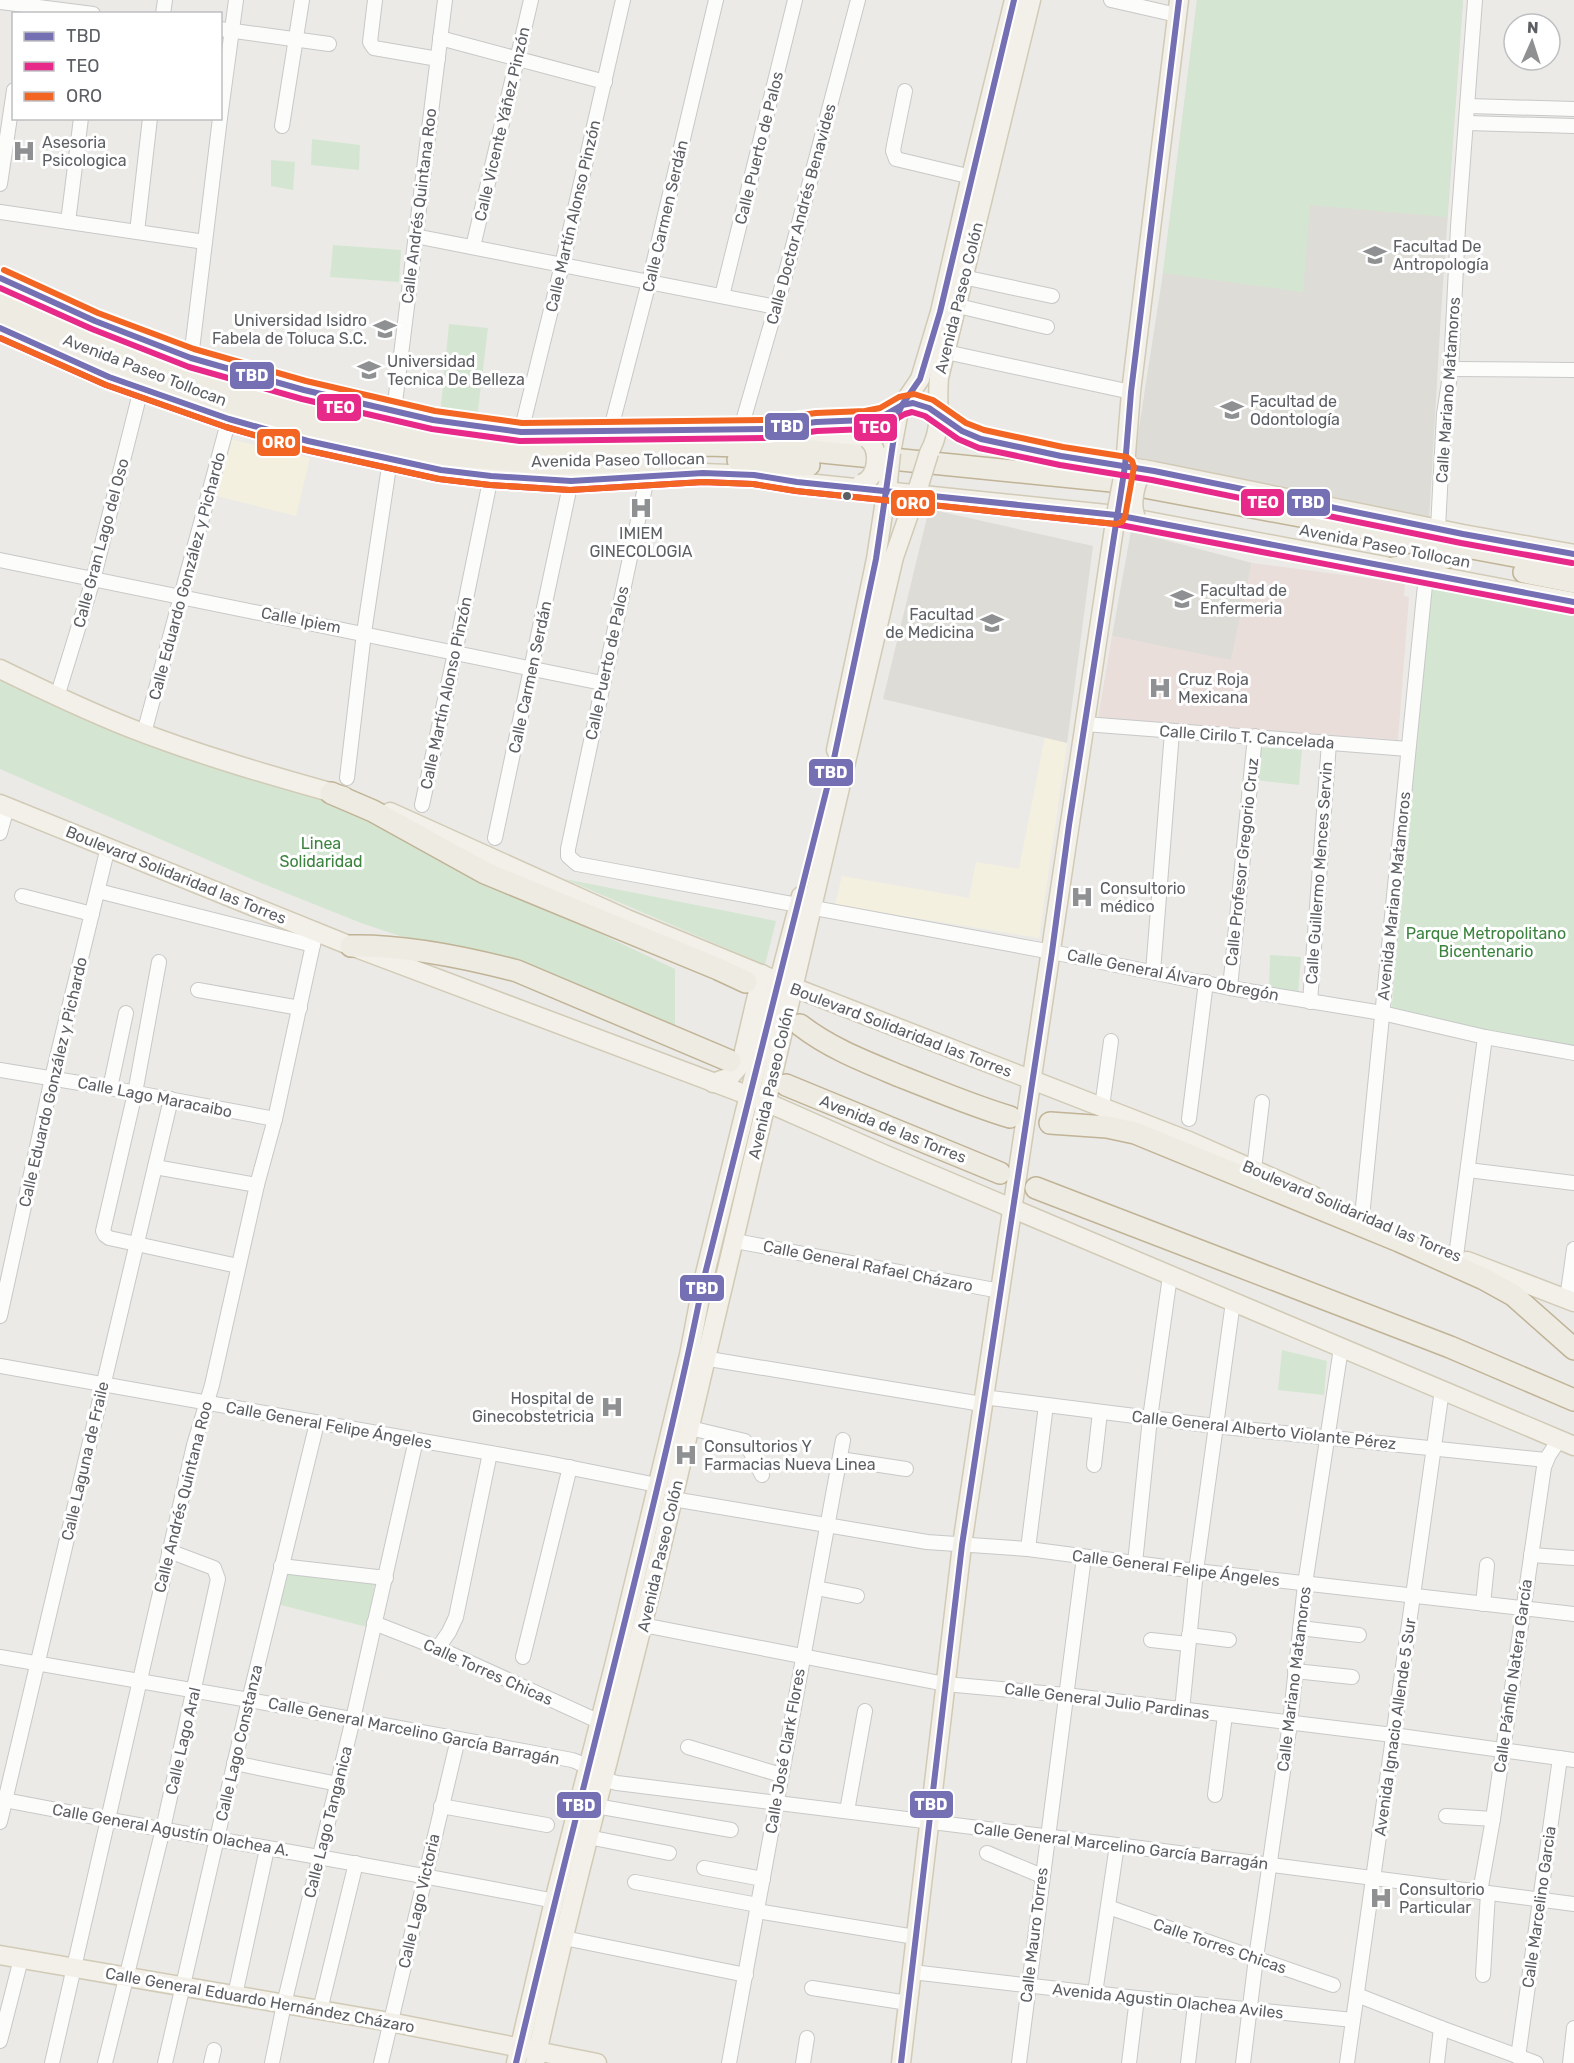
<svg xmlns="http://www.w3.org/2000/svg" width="1574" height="2063" viewBox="0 0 1574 2063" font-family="Rubik,sans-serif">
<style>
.commercial{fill:#f4f0e0}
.education{fill:#dedcd6}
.medical{fill:#eadedb}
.green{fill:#d4e6d2}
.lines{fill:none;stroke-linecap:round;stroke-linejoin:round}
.minor-casing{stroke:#c8c8c8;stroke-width:16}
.major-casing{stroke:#d1cab6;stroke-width:21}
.highway-casing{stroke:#c0b396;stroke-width:24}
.minor{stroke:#fcfcfb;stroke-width:14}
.major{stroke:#f2f0e8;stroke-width:18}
.highway{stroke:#eeebe2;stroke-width:21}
.major-bridge-casing{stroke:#d1cab6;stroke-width:21;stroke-linecap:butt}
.major-bridge{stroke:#f2f0e8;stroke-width:18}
.bus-1-casing{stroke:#fff;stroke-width:10}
.bus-2-casing{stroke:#fff;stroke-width:10}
.bus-3-casing{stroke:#fff;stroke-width:10}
.bus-1{stroke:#7570b3;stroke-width:6}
.bus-2{stroke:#e7298a;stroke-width:6}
.bus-3{stroke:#f26522;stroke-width:6}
.bus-dot{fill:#5c5f63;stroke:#fff;stroke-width:2}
.labels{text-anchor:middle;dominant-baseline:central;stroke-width:6;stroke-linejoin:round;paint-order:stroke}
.street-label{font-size:16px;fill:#5c5f63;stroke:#fff}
.poi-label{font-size:16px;fill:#5c5f63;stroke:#fff;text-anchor:start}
.park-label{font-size:16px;fill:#3b833e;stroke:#fff}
.line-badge{stroke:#fff;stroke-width:2}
.badge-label{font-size:16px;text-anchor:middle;font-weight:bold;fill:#fff}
</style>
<rect width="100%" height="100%" fill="#ebeae6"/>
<g class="commercial">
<polygon points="229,439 310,458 296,516 217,496"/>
<polygon points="1045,737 1067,743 1039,938 835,905 842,876 969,898 976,862 1019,869"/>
</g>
<g class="education">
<polygon points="1197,0 1463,0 1441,313 1429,520 1134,460 1163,273"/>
<polygon points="929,509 1093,546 1067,743 883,699"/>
<polygon points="1131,531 1252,563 1231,661 1112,636"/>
</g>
<polygon class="medical" points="1252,563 1405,583 1404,596 1409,597 1398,740 1098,718 1112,636 1231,660"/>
<g class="green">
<polygon points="1197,0 1463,0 1447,217 1310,205 1303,292 1163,273"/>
<polygon points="312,139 360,145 359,170 311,165"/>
<polygon points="271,160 295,162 293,190 271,186"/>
<polygon points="333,245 401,250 399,282 330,277"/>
<polygon points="449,324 488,328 477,419 440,415"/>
<polygon points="1428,588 1574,614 1574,1046 1391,1016"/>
<polygon points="0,678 333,801 436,856 675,969 675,1028 361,923 256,881 0,769"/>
<polygon points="1257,747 1302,750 1299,785 1255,780"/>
<polygon points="565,879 776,921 765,965"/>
<polygon points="1270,955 1301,957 1298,994 1269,988"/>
<polygon points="1282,1350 1327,1361 1324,1395 1278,1390"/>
<polygon points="284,1572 375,1583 367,1627 277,1604"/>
</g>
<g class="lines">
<g class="minor-casing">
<g id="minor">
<polyline points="375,0 370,42 374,48 438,59"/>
<polyline points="1111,0 1177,15"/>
<polyline points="0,2 93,14"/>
<polyline points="163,14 165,0"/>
<polyline points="220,29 329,44"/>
<polyline points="440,38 605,82"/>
<polyline points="905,91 894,145 893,151 896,159 980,179"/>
<polyline points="1468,106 1574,109"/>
<polyline points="220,118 236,0"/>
<polyline points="1467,123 1574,126"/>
<polyline points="282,126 302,0"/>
<polyline points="0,184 14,90"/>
<polyline points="0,212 205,242"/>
<polyline points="68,222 81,118"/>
<polyline points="137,232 150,118"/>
<polyline points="415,236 776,307"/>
<polyline points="473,247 531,0"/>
<polyline points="963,277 1052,296"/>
<polyline points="722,296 795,0"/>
<polyline points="958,306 1047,327"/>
<polyline points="946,352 1131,392"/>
<polyline points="191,358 220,118"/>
<polyline points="1451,369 1574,370"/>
<polyline points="394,411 445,0"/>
<polyline points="741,428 785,276 858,0"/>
<polyline points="521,432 562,265 623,0"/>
<polyline points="610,432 649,282 716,0"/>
<polyline points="647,478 568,849 568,856 577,864 1052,952 1230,988 1382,1013 1485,1037 1574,1053"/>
<polyline points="1438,528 1444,414 1451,369 1458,227 1475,0"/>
<polyline points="0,560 602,683"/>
<polyline points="57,697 93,580 141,389"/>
<polyline points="1085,724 1408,749"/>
<polyline points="144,733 229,419"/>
<polyline points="347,778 364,633 390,460"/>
<polyline points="422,805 455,653 491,476"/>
<polyline points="0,833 7,807"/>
<polyline points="495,838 571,481"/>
<polyline points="98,891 313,945"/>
<polyline points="22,896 92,914"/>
<polyline points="159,962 135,1093 103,1231 105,1235 109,1238 238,1266"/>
<polyline points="1153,972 1172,732"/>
<polyline points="1230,988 1255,736"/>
<polyline points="198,990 300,1008"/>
<polyline points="1310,1002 1329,743"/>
<polyline points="0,1070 110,1088 275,1119"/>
<polyline points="110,1088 126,1013"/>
<polyline points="1102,1107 1111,1041"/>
<polyline points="1189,1119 1206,982"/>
<polyline points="155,1167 257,1185"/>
<polyline points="1254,1169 1262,1102"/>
<polyline points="1468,1170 1574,1183"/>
<polyline points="1362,1217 1426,575"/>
<polyline points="735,1241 1000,1291"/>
<polyline points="1456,1256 1485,1037"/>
<polyline points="1567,1299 1574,1249"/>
<polyline points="0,1316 52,1078 108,847"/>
<polyline points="697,1357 982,1404"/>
<polyline points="0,1366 547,1463 657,1485"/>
<polyline points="983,1397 1215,1426 1546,1460"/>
<polyline points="690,1428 745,1441 762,1475"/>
<polyline points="840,1459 906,1469"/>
<polyline points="1094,1465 1100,1412"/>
<polyline points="673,1499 927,1542 1028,1549 1196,1571 1574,1614"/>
<polyline points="1028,1549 1046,1405"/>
<polyline points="1531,1555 1574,1558"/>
<polyline points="1135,1563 1150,1418 1170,1276"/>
<polyline points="281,1566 386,1578"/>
<polyline points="816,1588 857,1596"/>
<polyline points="1483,1604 1487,1565"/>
<polyline points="374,1623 438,1648 600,1722"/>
<polyline points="643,1625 945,1684 1066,1695 1393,1735 1574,1760"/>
<polyline points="1300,1628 1359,1635"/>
<polyline points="1189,1635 1229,1640"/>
<polyline points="1151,1640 1188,1644"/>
<polyline points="438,1648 449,1632 456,1617 490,1453"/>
<path d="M0 1657 249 1700 572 1760C590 1765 599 1780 617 1783L1117 1845 1574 1904"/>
<polyline points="523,1657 570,1467"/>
<polyline points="1295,1671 1352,1677"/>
<polyline points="1182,1710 1196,1571 1233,1302"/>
<polyline points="688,1747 781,1775"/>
<polyline points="234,1763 338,1784"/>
<polyline points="1215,1795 1225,1715"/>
<path d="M0 1799C184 1835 370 1864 554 1901"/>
<polyline points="441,1806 547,1825"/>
<polyline points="596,1806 731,1830"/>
<polyline points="847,1811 865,1711"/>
<polyline points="1446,1816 1493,1819"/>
<polyline points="0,1822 171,1099"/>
<polyline points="588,1837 669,1853"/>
<polyline points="987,1853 1042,1876"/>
<polyline points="704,1868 763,1879"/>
<polyline points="635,1882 758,1905"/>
<polyline points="1480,1892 1493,1819 1544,1467 1549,1455 1559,1440"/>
<polyline points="1108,1907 1333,1985"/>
<polyline points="757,1911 915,1937"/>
<polyline points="564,1938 746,1975"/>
<polyline points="912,1972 1137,1998 1353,2020"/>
<polyline points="1483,1975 1488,1893"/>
<polyline points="812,1988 908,2003"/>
<polyline points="1095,1993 1117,1845"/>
<polyline points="235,1995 267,1849"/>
<polyline points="1357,1995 1441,2028 1536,2063"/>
<polyline points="320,2010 356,1863"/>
<polyline points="0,2041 21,1959"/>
<polyline points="1518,2057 1560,1758"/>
<polyline points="52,2063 194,1445 212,1385 257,1185 275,1119 316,931"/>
<polyline points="105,2063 163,1829 218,1579 214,1568 169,1551"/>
<polyline points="165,2063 249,1700 317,1423"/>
<polyline points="211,2063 214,2050"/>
<polyline points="272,2063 284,2004 353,1719 416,1440"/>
<polyline points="381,2063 458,1739"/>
<polyline points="729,2063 843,1440"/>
<polyline points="803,2063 807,2038"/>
<polyline points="1019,2063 1084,1557"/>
<polyline points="1129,2063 1137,1998"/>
<polyline points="1188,2063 1195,2005"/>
<polyline points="1243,2063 1256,1958 1290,1723 1305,1584 1341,1348"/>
<polyline points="1347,2063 1442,1390"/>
<polyline points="1437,2063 1441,2028"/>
<polyline points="1570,2063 1574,2028"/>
</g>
</g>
<g class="major-casing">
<g id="major">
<polyline points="0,278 95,321 191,358 304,390 433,420 521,432 767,429 816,422 866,420 883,416 902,405 913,403 929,408 962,431 981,439 1061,456 1154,471 1463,534 1574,554"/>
<polyline points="0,328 109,377 229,419 308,441 441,470 491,476 571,481 703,473 754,475 797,482 1116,515 1574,602"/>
<polyline points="796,432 868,439"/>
<polyline points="891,453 899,410 920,379 940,312 971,176 1014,0"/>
<path d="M929 453C944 425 936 408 939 378L1031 0"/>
<polyline points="1125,466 1131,392 1179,0"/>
<path d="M0 669C43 690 85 710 130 728 199 755 272 776 344 796"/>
<polyline points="836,750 876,559 888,481"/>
<polyline points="0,804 351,946 766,1102 886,1155 1574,1446"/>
<polyline points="390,812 627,919 780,982 1189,1141 1314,1196"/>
<polyline points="713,1083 730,1077 741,1064 762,974"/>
<polyline points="1467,1261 1574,1302"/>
<polyline points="0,1955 390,2022 597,2063"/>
<polyline points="516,2063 554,1901 615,1662 689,1355 703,1282 749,1095 801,896"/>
<path d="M535 2063C572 1890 620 1721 661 1549 740 1219 816 887 894 557L920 482"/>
<polyline points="901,2063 962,1545 1116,515"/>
</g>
</g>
<g class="highway-casing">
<g id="highway">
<polyline points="0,293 101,337 195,372 293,402 351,418 458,440 505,446 552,448 707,445 772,447 1112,481 1574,567"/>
<polyline points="0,311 92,352 193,391 282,418 389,446 437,454 552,464 686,459"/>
<polyline points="738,460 809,465"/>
<polyline points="1393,568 1446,558"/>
<polyline points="1524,572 1574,582"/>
<polyline points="331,793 373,811 485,873 718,969 746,982"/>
<path d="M351 946C406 945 464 957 517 971L730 1061"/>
<path d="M800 1025C831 1049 866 1062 902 1077 938 1091 973 1106 1010 1117"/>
<polyline points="786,1085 1000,1173"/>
<polyline points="1050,1123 1107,1127 1135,1133 1399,1241 1484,1279 1513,1295 1574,1349"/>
<polyline points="1036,1188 1450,1347 1574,1400"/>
</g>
</g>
<use href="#minor" class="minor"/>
<use href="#major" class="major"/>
<use href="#highway" class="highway"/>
<g class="major-bridge-casing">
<g id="major-bridge">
<polyline points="888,481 891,453"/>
<polyline points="920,482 929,453"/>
<path d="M861 484C878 478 881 451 868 439"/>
<polyline points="1116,515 1125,466"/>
<path d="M1136 518C1130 503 1135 482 1144 469"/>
</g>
</g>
<use href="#major-bridge" class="major-bridge"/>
<g class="bus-1-casing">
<g id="bus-1">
<polyline points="0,278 95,321 191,358 304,390 433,420 521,432 767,429 816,422 866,420 883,416 902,405 913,403 929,408 962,431 981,439 1061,456 1154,471 1463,534 1574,554"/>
<polyline points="0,328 109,377 229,419 308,441 441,470 491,476 571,481 703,473 754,475 797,482 1116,515 1574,602"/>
<path d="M516 2063C557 1889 602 1717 644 1543 665 1456 686 1370 703 1282L832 768 876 559 897 416 902 405 920 379 940 312 1014 0"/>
<polyline points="901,2063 962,1545 1052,952 1069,825 1125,466 1131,392 1179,0"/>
</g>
</g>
<g class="bus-2-casing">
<g id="bus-2">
<polyline points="0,288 92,329 189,367 302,399 432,429 520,441 767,438 817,431 867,429 886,425 905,414 912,412 925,416 958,439 979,448 1060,465 1152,480 1461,543 1572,563"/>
<polyline points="0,338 106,385 226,427 306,450 439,479 490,485 570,490 703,482 753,484 796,491 1115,524 1572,611"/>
</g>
</g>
<g class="bus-3-casing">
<polyline id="bus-3" points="0,338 106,385 226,427 306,450 439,479 490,485 570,490 703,482 753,484 796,491 1116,524 1122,522 1125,517 1134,467 1132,461 1127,457 1063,447 984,430 966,423 933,400 914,394 899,397 880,408 865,411 816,413 766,420 522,423 435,411 306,381 194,349 98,313 4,270"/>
</g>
<use href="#bus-1" class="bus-1"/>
<use href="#bus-2" class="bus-2"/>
<use href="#bus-3" class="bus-3"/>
</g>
<defs>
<g id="hospital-bare" transform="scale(1.8)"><path d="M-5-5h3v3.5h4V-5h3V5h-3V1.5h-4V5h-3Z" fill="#8e9091" stroke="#fff" stroke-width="2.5" paint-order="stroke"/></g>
<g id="university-bare" transform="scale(1.8)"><path d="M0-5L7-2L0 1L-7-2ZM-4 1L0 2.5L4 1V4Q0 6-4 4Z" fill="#8e9091" stroke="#fff" stroke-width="2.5" paint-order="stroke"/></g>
</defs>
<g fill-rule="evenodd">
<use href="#hospital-bare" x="24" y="151"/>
<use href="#university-bare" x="1375" y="255"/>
<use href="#university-bare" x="385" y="329"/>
<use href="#university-bare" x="369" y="370"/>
<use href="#university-bare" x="1232" y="410"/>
<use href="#hospital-bare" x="641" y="508"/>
<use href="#university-bare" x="1182" y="599"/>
<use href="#university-bare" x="992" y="623"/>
<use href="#hospital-bare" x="1160" y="688"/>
<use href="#hospital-bare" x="1082" y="897"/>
<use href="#hospital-bare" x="612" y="1407"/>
<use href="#hospital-bare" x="686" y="1455"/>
<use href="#hospital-bare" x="1381" y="1898"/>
</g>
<circle class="bus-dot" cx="847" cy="496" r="5"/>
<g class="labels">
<g class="street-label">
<text transform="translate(502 124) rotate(-77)">Calle Vicente Yáñez Pinzón</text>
<text transform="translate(759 148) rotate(-76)">Calle Puerto de Palos</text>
<text transform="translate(419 206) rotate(-83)">Calle Andrés Quintana Roo</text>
<text transform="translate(801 214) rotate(-75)">Calle Doctor Andrés Benavides</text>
<text transform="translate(573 216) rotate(-77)">Calle Martín Alonso Pinzón</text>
<text transform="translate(665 216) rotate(-77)">Calle Carmen Serdán</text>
<text transform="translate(959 298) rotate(-76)">Avenida Paseo Colón</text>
<text transform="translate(145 370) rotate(21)">Avenida Paseo Tollocan</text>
<text transform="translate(1448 390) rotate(-86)">Calle Mariano Matamoros</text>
<text transform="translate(618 460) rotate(-1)">Avenida Paseo Tollocan</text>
<text transform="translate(101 543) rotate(-75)">Calle Gran Lago del Oso</text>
<text transform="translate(1385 546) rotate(11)">Avenida Paseo Tollocan</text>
<text transform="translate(187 576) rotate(-75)">Calle Eduardo González y Pichardo</text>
<text transform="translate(301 620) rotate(11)">Calle Ipiem</text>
<text transform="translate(607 663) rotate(-78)">Calle Puerto de Palos</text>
<text transform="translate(530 677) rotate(-78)">Calle Carmen Serdán</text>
<text transform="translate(446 693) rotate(-78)">Calle Martín Alonso Pinzón</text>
<text transform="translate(1247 737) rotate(4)">Calle Cirilo T. Cancelada</text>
<text transform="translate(1242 862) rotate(-84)">Calle Profesor Gregorio Cruz</text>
<text transform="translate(1319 873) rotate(-86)">Calle Guillermo Mences Servin</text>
<text transform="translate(176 875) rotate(22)">Boulevard Solidaridad las Torres</text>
<text transform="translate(1394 896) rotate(-84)">Avenida Mariano Matamoros</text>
<text transform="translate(1173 975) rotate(11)">Calle General Álvaro Obregón</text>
<text transform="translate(901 1030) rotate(21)">Boulevard Solidaridad las Torres</text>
<text transform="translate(53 1082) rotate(-77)">Calle Eduardo González y Pichardo</text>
<text transform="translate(771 1083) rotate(-77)">Avenida Paseo Colón</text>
<text transform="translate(155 1097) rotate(11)">Calle Lago Maracaibo</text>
<text transform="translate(893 1129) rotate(22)">Avenida de las Torres</text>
<text transform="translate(1352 1211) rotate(23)">Boulevard Solidaridad las Torres</text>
<text transform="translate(868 1266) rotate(11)">Calle General Rafael Cházaro</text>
<text transform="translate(329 1425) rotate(10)">Calle General Felipe Ángeles</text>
<text transform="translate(1264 1430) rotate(6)">Calle General Alberto Violante Pérez</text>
<text transform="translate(85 1461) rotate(-77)">Calle Laguna de Fraile</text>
<text transform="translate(183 1497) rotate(-76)">Calle Andrés Quintana Roo</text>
<text transform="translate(660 1556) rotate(-77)">Avenida Paseo Colón</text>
<text transform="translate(1176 1568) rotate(7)">Calle General Felipe Ángeles</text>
<text transform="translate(488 1672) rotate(24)">Calle Torres Chicas</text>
<text transform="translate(1513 1676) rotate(-82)">Calle Pánfilo Natera García</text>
<text transform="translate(1294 1679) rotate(-83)">Calle Mariano Matamoros</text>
<text transform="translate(1107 1701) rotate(7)">Calle General Julio Pardinas</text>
<text transform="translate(1395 1727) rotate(-82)">Avenida Ignacio Allende 5 Sur</text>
<text transform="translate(414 1731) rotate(11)">Calle General Marcelino García Barragán</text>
<text transform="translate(183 1741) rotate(-77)">Calle Lago Aral</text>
<text transform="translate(239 1743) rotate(-77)">Calle Lago Constanza</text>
<text transform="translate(785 1751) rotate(-80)">Calle José Clark Flores</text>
<text transform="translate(328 1822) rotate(-76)">Calle Lago Tanganica</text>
<text transform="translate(171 1830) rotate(10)">Calle General Agustín Olachea A.</text>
<text transform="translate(1121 1846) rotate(7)">Calle General Marcelino García Barragán</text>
<text transform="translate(419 1901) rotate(-77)">Calle Lago Victoria</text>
<text transform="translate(1539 1907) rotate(-82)">Calle Marcelino Garcia</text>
<text transform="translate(1034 1935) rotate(-83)">Calle Mauro Torres</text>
<text transform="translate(1220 1946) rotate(19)">Calle Torres Chicas</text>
<text transform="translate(260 2000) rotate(10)">Calle General Eduardo Hernández Cházaro</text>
<text transform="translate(1168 2001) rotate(6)">Avenida Agustin Olachea Aviles</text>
</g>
<g class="poi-label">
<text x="42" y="142">Asesoria<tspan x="42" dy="18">Psicologica</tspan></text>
<text x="1393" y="246">Facultad De<tspan x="1393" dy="18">Antropología</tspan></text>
<text x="367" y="320" text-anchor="end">Universidad Isidro<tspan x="367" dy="18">Fabela de Toluca S.C.</tspan></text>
<text x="387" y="361">Universidad<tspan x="387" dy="18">Tecnica De Belleza</tspan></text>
<text x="1250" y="401">Facultad de<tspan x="1250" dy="18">Odontología</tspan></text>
<text x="641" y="533" text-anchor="middle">IMIEM<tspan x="641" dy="18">GINECOLOGIA</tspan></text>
<text x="1200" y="590">Facultad de<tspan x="1200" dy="18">Enfermeria</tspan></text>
<text x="974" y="614" text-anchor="end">Facultad<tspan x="974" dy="18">de Medicina</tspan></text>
<text x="1178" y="679">Cruz Roja<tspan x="1178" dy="18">Mexicana</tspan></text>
<text x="1100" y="888">Consultorio<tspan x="1100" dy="18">médico</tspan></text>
<text x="594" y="1398" text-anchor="end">Hospital de<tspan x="594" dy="18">Ginecobstetricia</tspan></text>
<text x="704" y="1446">Consultorios Y<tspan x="704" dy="18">Farmacias Nueva Linea</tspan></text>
<text x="1399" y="1889">Consultorio<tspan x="1399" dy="18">Particular</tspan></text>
</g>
<g class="park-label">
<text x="321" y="843">Linea<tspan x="321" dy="18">Solidaridad</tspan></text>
<text x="1486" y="933">Parque Metropolitano<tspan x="1486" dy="18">Bicentenario</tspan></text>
</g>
</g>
<g class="line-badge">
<rect x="229" y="361" width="46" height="29" rx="6" fill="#7570b3"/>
<rect x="316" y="393" width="46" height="29" rx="6" fill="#e7298a"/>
<rect x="764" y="412" width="46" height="29" rx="6" fill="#7570b3"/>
<rect x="853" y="413" width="45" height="29" rx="6" fill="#e7298a"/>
<rect x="256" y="428" width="45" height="29" rx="6" fill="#f26522"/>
<rect x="1286" y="488" width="45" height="29" rx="6" fill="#7570b3"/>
<rect x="1240" y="488" width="45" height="29" rx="6" fill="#e7298a"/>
<rect x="890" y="489" width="46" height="28" rx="6" fill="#f26522"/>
<rect x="808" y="758" width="46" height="29" rx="6" fill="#7570b3"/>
<rect x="679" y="1274" width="46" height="28" rx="6" fill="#7570b3"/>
<rect x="909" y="1790" width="45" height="29" rx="6" fill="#7570b3"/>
<rect x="556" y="1791" width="46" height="28" rx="6" fill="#7570b3"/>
</g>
<g class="badge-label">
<text x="252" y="381">TBD</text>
<text x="339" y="413">TEO</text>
<text x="787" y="432">TBD</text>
<text x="875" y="433">TEO</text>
<text x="279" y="448">ORO</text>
<text x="1308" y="508">TBD</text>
<text x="1263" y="508">TEO</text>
<text x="913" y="509">ORO</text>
<text x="831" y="778">TBD</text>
<text x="702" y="1294">TBD</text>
<text x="931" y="1810">TBD</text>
<text x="579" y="1811">TBD</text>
</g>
<rect x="12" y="12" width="210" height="108" fill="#ffffff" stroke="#bebfc1" stroke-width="1.5"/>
<rect x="24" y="32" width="30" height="9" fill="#7570b3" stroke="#bebfc1" stroke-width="1.5"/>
<text x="66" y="42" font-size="18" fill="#5c5f63">TBD</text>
<rect x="24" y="62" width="30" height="9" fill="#e7298a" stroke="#bebfc1" stroke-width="1.5"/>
<text x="66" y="72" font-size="18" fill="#5c5f63">TEO</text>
<rect x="24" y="92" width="30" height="9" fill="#f26522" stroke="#bebfc1" stroke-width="1.5"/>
<text x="66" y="102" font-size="18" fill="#5c5f63">ORO</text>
<g transform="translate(1532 42) rotate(3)"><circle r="28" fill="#ffffff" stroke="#bebfc1" stroke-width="1.5"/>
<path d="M0-4.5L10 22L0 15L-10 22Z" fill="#8e9091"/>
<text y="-9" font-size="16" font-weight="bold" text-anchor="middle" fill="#5c5f63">N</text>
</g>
</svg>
